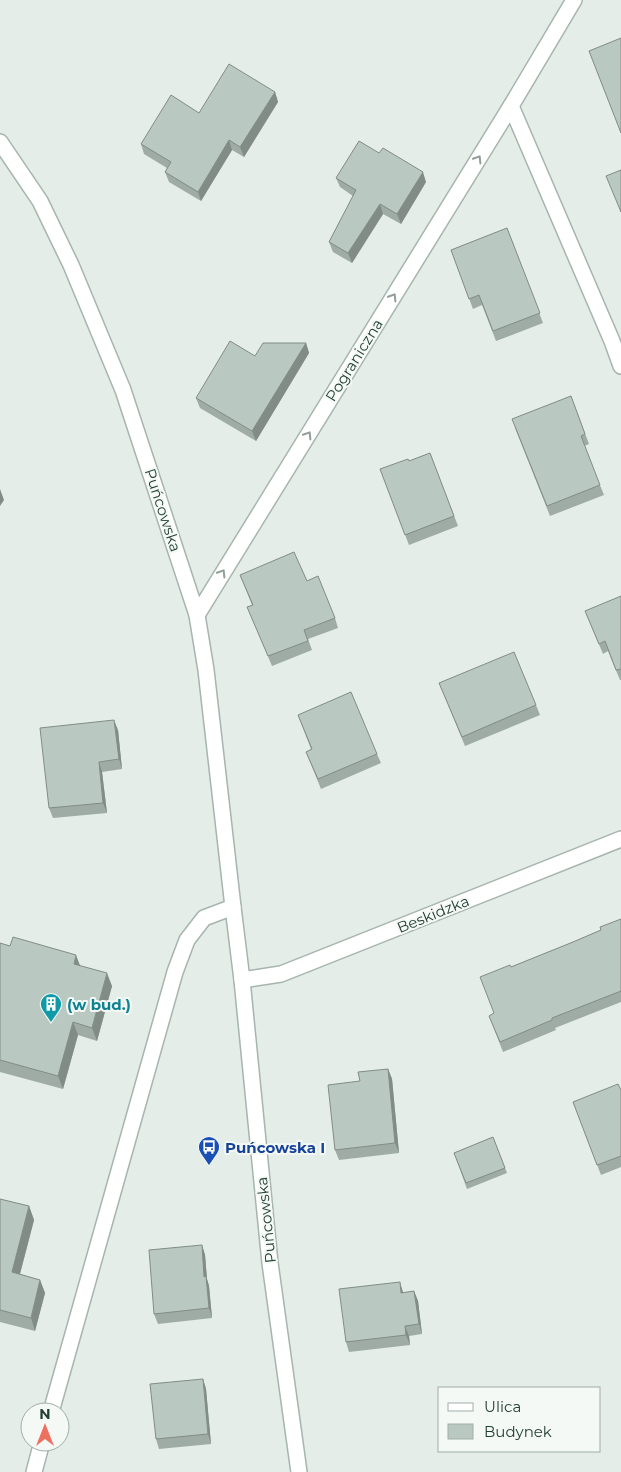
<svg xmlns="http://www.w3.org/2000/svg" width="621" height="1472" viewBox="0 0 621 1472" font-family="Montserrat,sans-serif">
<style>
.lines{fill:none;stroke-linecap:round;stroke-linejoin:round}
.service-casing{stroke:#a6b5ad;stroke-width:18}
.minor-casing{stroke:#a6b5ad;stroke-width:18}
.service{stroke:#fff;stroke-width:15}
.minor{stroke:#fff;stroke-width:15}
.wall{fill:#9faca5}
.shaded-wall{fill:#828c86}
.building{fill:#b9c8c0;stroke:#828c86}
.oneway{stroke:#919e99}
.labels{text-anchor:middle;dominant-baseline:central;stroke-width:4;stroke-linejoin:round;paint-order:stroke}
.street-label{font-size:15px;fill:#233e33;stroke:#f4f9f6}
.culture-label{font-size:15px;font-weight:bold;fill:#0d838f;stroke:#f4f9f6;text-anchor:start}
.transit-label{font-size:15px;font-weight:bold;fill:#164399;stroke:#f4f9f6;text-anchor:start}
</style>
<rect width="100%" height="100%" fill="#e4ede7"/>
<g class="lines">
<g class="service-casing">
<g id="service">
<polyline points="511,106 574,0"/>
<polyline points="51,1412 175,972 187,940 204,918 233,907"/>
<polyline points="34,1472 42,1442"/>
</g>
</g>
<g class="minor-casing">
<g id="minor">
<polyline points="511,106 612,341 621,366"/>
<polyline points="0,142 40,201 71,265 123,390 197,615 206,670 233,907 242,980 270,1263 299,1472"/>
<polyline points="197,615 511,106"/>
<polyline points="242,980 281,974 621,839"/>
</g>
</g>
<use href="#service" class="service"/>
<use href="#minor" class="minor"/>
</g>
<g class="wall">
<polygon points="275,92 278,102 244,157 232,150 201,201 169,182 165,172 167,168 144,154 141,144 199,113"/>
<polygon points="336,178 426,182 401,224 383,214 352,263 333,252 329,242 353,196 340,187"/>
<polygon points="507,228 543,323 496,341 482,305 473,309 451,250"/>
<polygon points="306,343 309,353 256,441 200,408 196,398 255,356"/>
<polygon points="571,396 589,444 584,446 604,495 550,516 515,428"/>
<polygon points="430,453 458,526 409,545 380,469 409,461"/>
<polygon points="240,575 307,581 335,618 338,628 308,639 312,650 272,666 247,607 252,605"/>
<polygon points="621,596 621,680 620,680 608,651 603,654 585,611"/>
<polygon points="439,683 536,705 540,715 465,746"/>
<polygon points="298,715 377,754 381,763 321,789 306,752 311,749"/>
<polygon points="118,730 122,769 102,772 107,813 53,818 49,808"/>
<polygon points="621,919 621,1002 555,1028 556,1030 503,1052 489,1016 494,1013 511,967 573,942 601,930"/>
<polygon points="0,943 81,966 112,986 97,1041 78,1035 63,1089 0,1072"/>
<polygon points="388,1069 392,1079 399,1153 339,1160 335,1150"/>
<polygon points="621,1090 621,1167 601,1175 573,1102"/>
<polygon points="493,1137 507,1173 467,1189 454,1153"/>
<polygon points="0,1199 29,1206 34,1220 20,1274 40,1280 45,1293 35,1331 0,1322"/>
<polygon points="202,1245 205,1255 207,1279 209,1286 212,1318 158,1324 154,1314"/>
<polygon points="414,1291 418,1301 422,1334 409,1336 410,1345 349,1352 346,1342 403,1293"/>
<polygon points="203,1379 206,1389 211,1444 159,1449 156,1439"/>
</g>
<g class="shaded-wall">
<polygon points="275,92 278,102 244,157 240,147"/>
<polygon points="229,140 232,150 201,201 198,192"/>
<polygon points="423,172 426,182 401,224 397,214"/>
<polygon points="380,204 383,214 352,263 348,253"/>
<polygon points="306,343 309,353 256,441 252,431"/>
<polygon points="0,489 4,500 0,506"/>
<polygon points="114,720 118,730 122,769 119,759"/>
<polygon points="99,762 102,772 107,813 103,803"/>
<polygon points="76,955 81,968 74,964"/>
<polygon points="107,973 112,986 97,1041 92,1028"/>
<polygon points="73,1022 78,1035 63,1089 58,1076"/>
<polygon points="388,1069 392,1079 399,1153 395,1143"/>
<polygon points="29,1206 34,1220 17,1285 12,1272"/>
<polygon points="202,1245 205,1255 207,1279 209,1286 212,1318 209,1308 204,1277"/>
<polygon points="40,1280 45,1293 35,1331 31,1318"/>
<polygon points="400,1282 403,1292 404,1303 401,1293"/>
<polygon points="414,1291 418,1301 422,1334 419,1324"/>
<polygon points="405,1326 409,1336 410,1345 406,1335"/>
<polygon points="203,1379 206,1389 211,1444 208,1434"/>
</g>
<g class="building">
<polygon points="621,38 621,133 589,51"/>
<polygon points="229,64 275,92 240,147 229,140 198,192 165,172 171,162 141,144 171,95 199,113"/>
<polygon points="359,141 379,153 383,148 423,172 397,214 380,204 348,253 329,242 356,190 336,178"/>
<polygon points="621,170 621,212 606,176"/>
<polygon points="507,228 540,313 493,331 479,295 469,299 451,250"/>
<polygon points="230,341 255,356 263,343 306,343 252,431 196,398"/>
<polygon points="571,396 585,434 581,436 600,485 547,506 512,419"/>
<polygon points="430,453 454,516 405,535 380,469 408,459 409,461"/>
<polygon points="294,552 307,581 318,576 335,618 304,630 308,641 268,656 247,607 253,605 240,575"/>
<polygon points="621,596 621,669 616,670 605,641 599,644 585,611"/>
<polygon points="514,652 536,705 462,737 439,683"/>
<polygon points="351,692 377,754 318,779 306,752 312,749 298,715"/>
<polygon points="114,720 119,759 99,762 103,803 49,808 40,728"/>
<polygon points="621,919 621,991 552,1018 552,1020 500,1042 489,1016 494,1013 480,977 510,965 511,967 573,942 601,930 600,927"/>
<polygon points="13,937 76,955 74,964 107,973 92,1028 73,1022 58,1076 0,1060 0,943 10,946"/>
<polygon points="388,1069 395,1143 335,1150 328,1085 360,1081 358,1072"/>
<polygon points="618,1084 621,1090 621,1156 597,1165 573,1102"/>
<polygon points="493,1137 505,1168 466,1183 454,1153"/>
<polygon points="0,1199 29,1206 12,1272 40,1280 31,1318 0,1310"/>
<polygon points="202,1245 204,1277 206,1276 209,1308 154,1314 149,1250"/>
<polygon points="400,1282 401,1293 414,1291 419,1324 405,1326 406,1335 346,1342 339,1289"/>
<polygon points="203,1379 208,1434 156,1439 150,1384"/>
</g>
<defs><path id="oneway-chevron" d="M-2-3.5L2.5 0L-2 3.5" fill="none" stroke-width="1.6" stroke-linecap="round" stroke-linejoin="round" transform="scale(1.25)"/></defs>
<g class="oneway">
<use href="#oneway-chevron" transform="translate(478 159) rotate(-58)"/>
<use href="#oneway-chevron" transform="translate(393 297) rotate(-58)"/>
<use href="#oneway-chevron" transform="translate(308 435) rotate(-58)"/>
<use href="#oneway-chevron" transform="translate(222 573) rotate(-58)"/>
</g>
<defs>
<g id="building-pin" transform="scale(1.125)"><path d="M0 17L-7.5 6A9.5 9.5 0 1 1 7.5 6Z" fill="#0f9aa8" stroke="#f4f9f6"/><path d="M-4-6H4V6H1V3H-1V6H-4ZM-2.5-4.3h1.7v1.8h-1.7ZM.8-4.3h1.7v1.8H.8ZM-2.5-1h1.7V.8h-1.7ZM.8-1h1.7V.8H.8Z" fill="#fff"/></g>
<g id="bus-pin" transform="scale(1.125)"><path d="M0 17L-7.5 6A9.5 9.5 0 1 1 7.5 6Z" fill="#1a4fb4" stroke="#f4f9f6"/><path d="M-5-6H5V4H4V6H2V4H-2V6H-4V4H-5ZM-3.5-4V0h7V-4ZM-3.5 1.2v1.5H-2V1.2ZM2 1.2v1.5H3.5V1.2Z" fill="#fff"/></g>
</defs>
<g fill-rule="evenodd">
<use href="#building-pin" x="51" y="1004"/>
<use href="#bus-pin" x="209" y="1147"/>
</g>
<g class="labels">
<g class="street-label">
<text transform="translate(354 360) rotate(-58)">Pograniczna</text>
<text transform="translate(163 510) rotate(72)">Puńcowska</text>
<text transform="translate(433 914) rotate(-22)">Beskidzka</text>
<text transform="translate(266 1220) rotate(-96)">Puńcowska</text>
</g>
<g class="culture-label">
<text x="67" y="1004">(w bud.)</text>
</g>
<g class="transit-label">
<text x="225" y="1147">Puńcowska I</text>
</g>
</g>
<rect x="438" y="1387" width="162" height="65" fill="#f4f9f6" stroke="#a0aea8"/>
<rect x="448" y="1403" width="25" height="8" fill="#ffffff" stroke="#a0aea8"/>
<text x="484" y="1412" font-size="15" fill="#233e33">Ulica</text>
<rect x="448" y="1424" width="25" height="15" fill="#b9c8c0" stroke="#a0aea8"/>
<text x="484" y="1437" font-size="15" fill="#233e33">Budynek</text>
<g transform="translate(45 1427)"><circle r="24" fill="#f4f9f6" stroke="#a0aea8"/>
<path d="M0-4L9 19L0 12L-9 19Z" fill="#ee7060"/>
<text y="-8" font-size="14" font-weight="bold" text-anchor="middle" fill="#233e33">N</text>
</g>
</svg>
